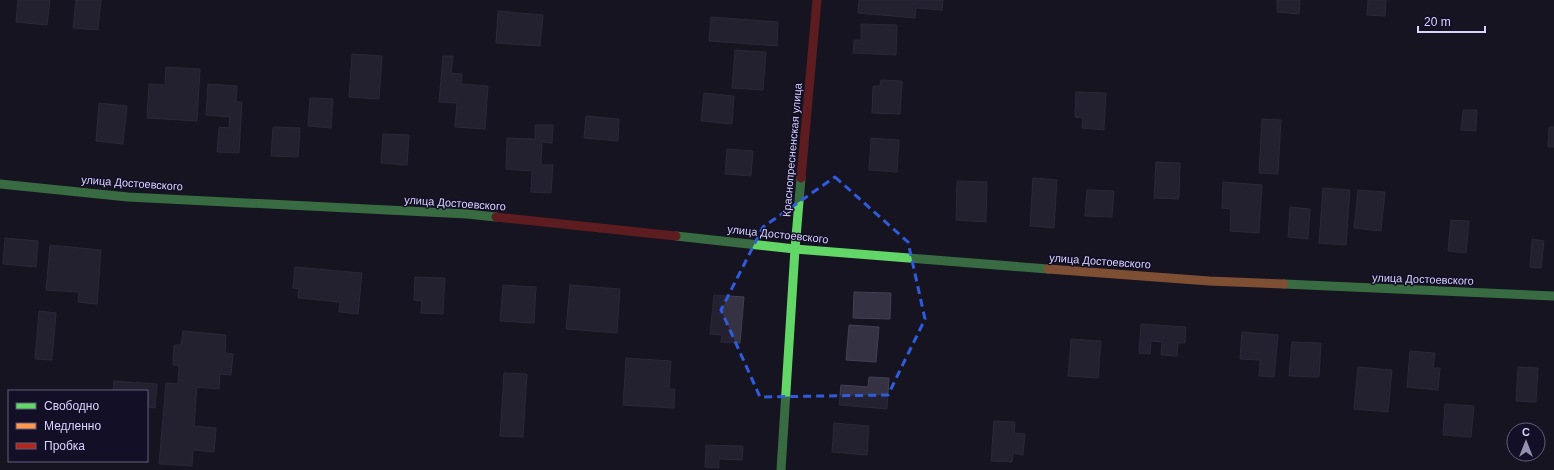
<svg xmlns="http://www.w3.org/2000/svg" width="1554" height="470" viewBox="0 0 1554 470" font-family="Helvetica,sans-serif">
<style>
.building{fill:#343243;stroke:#433f54}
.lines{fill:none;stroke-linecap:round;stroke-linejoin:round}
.fast{stroke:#63d668;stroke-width:9}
.slow{stroke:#ff974d;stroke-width:9}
.jam{stroke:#b3261e;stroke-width:9}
.marked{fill:none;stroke:#305bdc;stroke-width:3;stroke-dasharray:8 5;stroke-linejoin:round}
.labels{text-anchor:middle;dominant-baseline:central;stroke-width:3;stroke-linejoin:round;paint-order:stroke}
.street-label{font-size:11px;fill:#d9d4ff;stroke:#130f26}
</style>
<rect width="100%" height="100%" fill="#161421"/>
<g class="building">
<polygon points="18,0 50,0 47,25 16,22"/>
<polygon points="76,0 101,0 98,30 73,28"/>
<polygon points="859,0 943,0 942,10 916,8 915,18 858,13"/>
<polygon points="1277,0 1300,0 1299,14 1277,12"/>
<polygon points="1368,0 1386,0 1385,16 1367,15"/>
<polygon points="498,11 543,15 540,46 496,43"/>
<polygon points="711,17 778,22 777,46 709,41"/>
<polygon points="861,24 897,25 896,55 853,53 854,40 861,40"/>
<polygon points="735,50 766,52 763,90 732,88"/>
<polygon points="352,54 382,56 379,99 349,97"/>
<polygon points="443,56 453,56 451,73 462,74 461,84 488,86 485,129 455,127 457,103 439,102"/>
<polygon points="166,67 200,69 197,121 147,118 149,84 165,85"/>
<polygon points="881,80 902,81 900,114 872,113 873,86 880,86"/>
<polygon points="208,84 237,86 236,102 242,102 239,153 217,152 219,127 229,128 230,117 206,115"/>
<polygon points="1076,92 1106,93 1104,130 1082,128 1083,118 1075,117"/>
<polygon points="704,93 734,96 732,124 701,121"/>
<polygon points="310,98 333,99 331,128 308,126"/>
<polygon points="99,103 127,106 123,144 96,141"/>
<polygon points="1463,110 1477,110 1476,131 1461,130"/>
<polygon points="586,116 619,119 618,141 584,138"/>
<polygon points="1262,119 1281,120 1278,174 1259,173"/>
<polygon points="535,125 553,125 552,143 542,142 541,165 553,165 551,193 531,192 532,171 506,169 507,138 535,139"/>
<polygon points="273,127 300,128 298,157 271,156"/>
<polygon points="1549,127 1554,127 1554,147 1548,147"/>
<polygon points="383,134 409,135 407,165 381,163"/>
<polygon points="871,138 899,140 897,172 869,170"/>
<polygon points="727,149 753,151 751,176 725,174"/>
<polygon points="1156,162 1180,163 1179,199 1154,198"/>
<polygon points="1033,178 1057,180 1054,228 1030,226"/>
<polygon points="957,181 987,182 986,222 956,220"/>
<polygon points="1223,182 1262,185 1259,233 1230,231 1231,209 1222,208"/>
<polygon points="1323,188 1350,190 1346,245 1319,243"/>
<polygon points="1087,190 1114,191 1112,217 1085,216"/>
<polygon points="1358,190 1385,192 1381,231 1354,228"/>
<polygon points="1290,207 1310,209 1308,239 1288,237"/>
<polygon points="1451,220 1469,221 1466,253 1448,251"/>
<polygon points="5,238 38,241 36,267 3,264"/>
<polygon points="1532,239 1544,241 1541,268 1530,267"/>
<polygon points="50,245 101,250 97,304 78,302 79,292 46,290"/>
<polygon points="295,267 362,273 358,314 339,312 340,302 298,298 299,289 293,288"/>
<polygon points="415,277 445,278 443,314 421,313 422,301 414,300"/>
<polygon points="503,285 536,287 534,323 500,321"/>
<polygon points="570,285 620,289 617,333 566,329"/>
<polygon points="854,292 891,293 890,319 853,318"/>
<polygon points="714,295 744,297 740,343 721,342 722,335 710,334"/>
<polygon points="39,311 56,313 52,360 35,359"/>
<polygon points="1141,324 1186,327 1185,343 1178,343 1177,356 1161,355 1162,342 1151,341 1150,354 1139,353"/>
<polygon points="849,325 879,327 876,362 846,360"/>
<polygon points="183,331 226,335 225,353 233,354 231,375 220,374 219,389 197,387 194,426 216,428 214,452 193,450 192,466 159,464 166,383 178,384 179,365 173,365 174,345 181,345"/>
<polygon points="1242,332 1278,335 1274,377 1259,376 1260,360 1240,359"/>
<polygon points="1071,339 1101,341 1098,378 1068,376"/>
<polygon points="1292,342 1321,343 1319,377 1289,376"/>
<polygon points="1410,351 1435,353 1433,368 1440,368 1438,390 1407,387"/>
<polygon points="626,358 671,361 669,389 675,389 674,408 623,405"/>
<polygon points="1358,367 1392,370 1388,412 1354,409"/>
<polygon points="1518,367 1538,368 1536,402 1516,401"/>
<polygon points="504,373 527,374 523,437 500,436"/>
<polygon points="869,377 889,378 887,409 839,405 841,385 868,387"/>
<polygon points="114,381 157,384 155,408 147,407 147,391 113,391"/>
<polygon points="1445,404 1474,406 1471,437 1443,435"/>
<polygon points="994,421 1015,422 1014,433 1025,434 1023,455 1013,453 1012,462 991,461"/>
<polygon points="834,423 869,426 867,455 832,452"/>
<polygon points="706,445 743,446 742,460 719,459 719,468 705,467"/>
</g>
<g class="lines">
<g class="fast">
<polyline points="0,184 128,197 467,214 496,217"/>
<polyline points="676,236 795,249 1048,269"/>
<polyline points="1284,284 1554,296"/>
<polyline points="781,470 795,249 801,178"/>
</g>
<polyline class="slow" points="1048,269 1209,281 1284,284"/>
<g class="jam">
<polyline points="801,178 817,0"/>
<polyline points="496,217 676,236"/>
</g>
</g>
<path d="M0 0H1554V470H0ZM835 177 908 242 925 319 888 395 760 397 721 310 763 227Z" fill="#161421" fill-opacity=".55" fill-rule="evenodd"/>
<path class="marked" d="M835 177 908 242 925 319 888 395 760 397 721 310 763 227Z"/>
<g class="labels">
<g class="street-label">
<text transform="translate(792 150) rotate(-85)">Краснопресненская улица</text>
<text transform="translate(132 183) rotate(4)">улица Достоевского</text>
<text transform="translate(455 203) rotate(4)">улица Достоевского</text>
<text transform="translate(778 234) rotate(6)">улица Достоевского</text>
<text transform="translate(1100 261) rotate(4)">улица Достоевского</text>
<text transform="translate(1423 279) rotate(2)">улица Достоевского</text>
</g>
</g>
<rect x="8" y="390" width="140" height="72" fill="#130f26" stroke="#625e7d"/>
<rect x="16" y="403" width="20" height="6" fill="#63d668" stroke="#625e7d"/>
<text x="44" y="410" font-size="12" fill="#d9d4ff">Свободно</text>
<rect x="16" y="423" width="20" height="6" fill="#ff974d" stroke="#625e7d"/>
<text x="44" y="430" font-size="12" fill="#d9d4ff">Медленно</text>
<rect x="16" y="443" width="20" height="6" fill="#b3261e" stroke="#625e7d"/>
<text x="44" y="450" font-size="12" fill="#d9d4ff">Пробка</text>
<g transform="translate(1526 442)"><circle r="19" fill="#130f26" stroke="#625e7d"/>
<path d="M0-3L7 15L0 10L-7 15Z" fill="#9591b1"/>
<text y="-6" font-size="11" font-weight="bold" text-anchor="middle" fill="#d9d4ff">С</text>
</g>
<path d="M1418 26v6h67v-6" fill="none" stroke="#d9d4ff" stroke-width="2"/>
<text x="1424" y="26" font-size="12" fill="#d9d4ff" stroke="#130f26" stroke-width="3" paint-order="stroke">20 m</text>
</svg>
